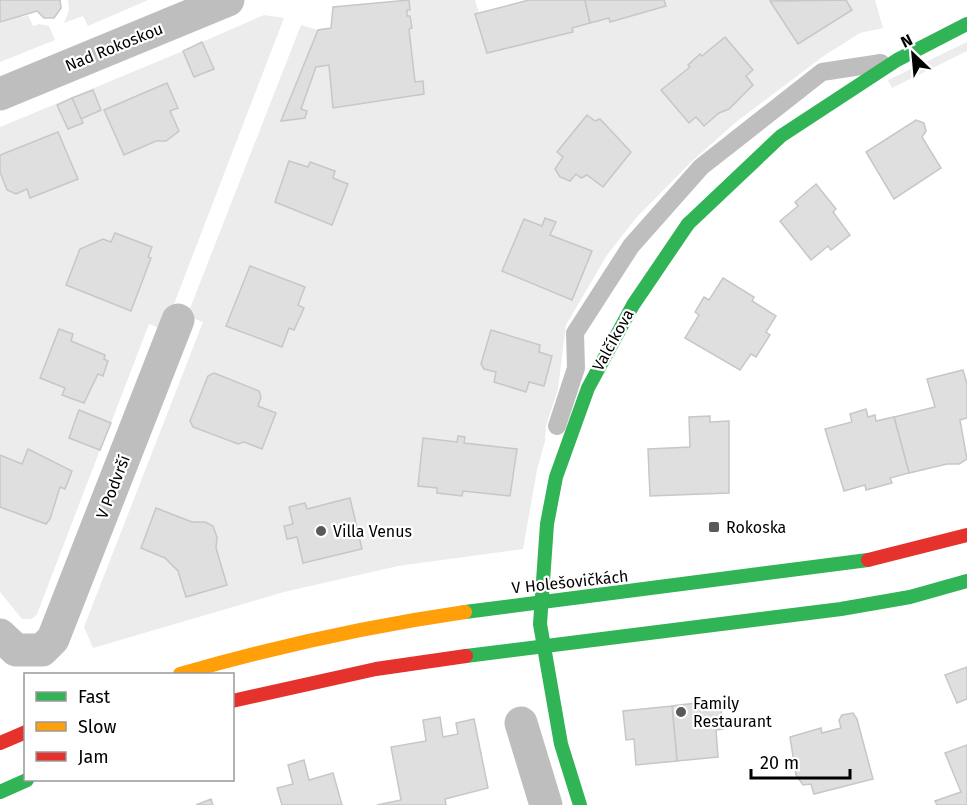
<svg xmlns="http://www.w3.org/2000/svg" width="967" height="805" viewBox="0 0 967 805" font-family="'Fira Sans',sans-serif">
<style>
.green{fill:#ececec}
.building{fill:#dfdfdf;stroke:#c7c7c7;stroke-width:1.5}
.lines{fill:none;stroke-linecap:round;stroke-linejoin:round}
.lane{stroke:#bebebe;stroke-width:18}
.street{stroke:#bebebe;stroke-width:33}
.fast{stroke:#30b455;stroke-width:14}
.slow{stroke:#ff9f0a;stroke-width:14}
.jam{stroke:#e5322d;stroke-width:14}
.fast-bridge{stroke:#30b455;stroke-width:14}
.poi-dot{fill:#595959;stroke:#fff;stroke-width:2}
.labels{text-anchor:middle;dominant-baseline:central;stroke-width:4.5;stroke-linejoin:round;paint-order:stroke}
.street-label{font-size:16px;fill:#000;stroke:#fff}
.poi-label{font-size:16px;fill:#000;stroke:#fff;text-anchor:start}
</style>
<rect width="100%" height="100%" fill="#fff"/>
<g class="green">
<polygon points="68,0 148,0 88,26 83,16 64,23 69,10"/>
<polygon points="409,0 475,0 479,13 475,15 487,53 573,32 572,28 609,18 611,22 665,6 664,0 875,0 883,28 860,33 825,55 736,122 690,163 636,218 607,255 566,325 558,389 546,426 545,441 537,470 523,549 398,566 284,592 93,648 84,627 203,322 187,316 301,25 318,30 282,121 305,118 307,111 301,109 316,67 329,65 333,108 417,96 409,29 412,28 410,16 407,16 407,10 410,10"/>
<polygon points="21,14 23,17 28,15 33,26 39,24 49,26 55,40 0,62 0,22"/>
<polygon points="264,15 284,18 164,330 149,324 111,423 79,411 69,438 100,450 37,614 32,619 22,619 0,592 0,127 183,51 195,77 214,69 202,42"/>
<polygon points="967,42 967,51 892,88 888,80"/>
</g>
<g class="building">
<polygon points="0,0 60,0 61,8 54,18 44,18 37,11 0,22"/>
<polygon points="409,0 410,10 407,10 407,16 410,16 412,28 409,29 415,82 423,81 424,94 333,108 329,65 316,67 301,109 307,111 305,118 281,121 318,30 331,28 333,7"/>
<polygon points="529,0 585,0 590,23 572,28 573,32 487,53 475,14"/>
<polygon points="585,0 664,0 666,6 610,22 609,18 590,23"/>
<polygon points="846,0 852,10 798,44 770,1"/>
<polygon points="725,37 753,70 746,76 753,85 729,109 719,113 704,126 696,117 689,123 661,90 690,67 688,65 700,54 702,56"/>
<polygon points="202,42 214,69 194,77 183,51"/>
<polygon points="167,83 178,108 170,111 179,131 166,141 156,141 124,155 104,110"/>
<polygon points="93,90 101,110 81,119 72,98"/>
<polygon points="72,98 83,123 68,129 57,105"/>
<polygon points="587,115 595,121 600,119 631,152 603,187 587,175 581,178 576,174 570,181 560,177 555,169 563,157 557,152"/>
<polygon points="916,120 924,123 926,131 922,137 941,168 894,199 866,152"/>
<polygon points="58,132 78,179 30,198 27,189 16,194 7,190 0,172 0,155"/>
<polygon points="289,161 308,167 310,162 335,171 333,178 348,184 332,225 275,202"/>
<polygon points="816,184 836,209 833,212 850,235 831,250 828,246 811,260 780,221 798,206 795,202"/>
<polygon points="545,218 556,222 550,235 592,251 572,300 502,271 524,219 542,226"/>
<polygon points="115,233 152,247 148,257 151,258 131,311 66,285 80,249 103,239 111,242"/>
<polygon points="250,266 305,287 298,305 304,308 294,330 289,328 282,347 226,326"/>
<polygon points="723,278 754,297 752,301 776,316 766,332 770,335 756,357 751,354 740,370 685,338 699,315 695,312 704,297 709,300"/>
<polygon points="59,329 73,334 71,341 105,355 104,359 108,361 103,376 98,374 84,403 62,395 65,388 40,378"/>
<polygon points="491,330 540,345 539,352 552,356 544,386 529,382 526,392 494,382 496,372 484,369 481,364"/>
<polygon points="963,370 967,384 967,418 960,420 967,459 959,464 947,464 909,473 894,417 935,407 927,379"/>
<polygon points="214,373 259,391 261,397 258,406 276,413 262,449 244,442 238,444 193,427 190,421 208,376"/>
<polygon points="866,409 868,417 875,415 876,421 894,417 909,473 890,478 892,483 866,490 865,485 844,491 825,429 852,422 850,414"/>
<polygon points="79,410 111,423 100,450 69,438"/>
<polygon points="710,416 710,422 729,421 729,493 650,496 648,449 690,447 689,417"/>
<polygon points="458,436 465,437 464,443 517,449 510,496 463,491 462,496 437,493 437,488 418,486 423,438 457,442"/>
<polygon points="28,449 72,471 65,489 60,487 50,519 46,524 0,507 0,455 22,464"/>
<polygon points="350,498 362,549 303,563 297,537 287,539 284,526 293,524 289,507 305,503 307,509"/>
<polygon points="156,508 192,522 205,522 213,526 217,537 216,548 227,585 186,597 178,571 165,558 141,548"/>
<polygon points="967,667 967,699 957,703 945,675"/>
<polygon points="720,700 723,729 716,730 718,757 677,761 672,706"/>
<polygon points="672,706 677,761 636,765 634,739 626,740 623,711"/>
<polygon points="853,713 857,719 873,779 814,794 811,784 803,785 796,775 790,737 821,728 822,733 841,728 839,720 842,715"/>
<polygon points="440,717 443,737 458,734 456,723 474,719 488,788 445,799 446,805 377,805 401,800 391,747 426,741 423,720"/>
<polygon points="967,745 967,805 937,805 935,801 961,792 945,753"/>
<polygon points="304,760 309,780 333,773 342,805 282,805 277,788 293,784 288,765"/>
<polygon points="211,799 213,805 196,805"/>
</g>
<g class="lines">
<polyline class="lane" points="557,426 576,368 575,333 631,246 701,167 822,72 881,63"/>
<g class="street">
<polyline points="0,94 228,0"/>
<polyline points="0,635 16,650 42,650 53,639 178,320"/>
<polyline points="521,723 546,805"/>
</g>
<g class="fast">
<polyline points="688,224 781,136 897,60 967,24"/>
<polyline points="465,612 868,560"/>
<polyline points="466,656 841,609 910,597 967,581"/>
<polyline points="0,792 27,780"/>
</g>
<path class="slow" d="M180 674C274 647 368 626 465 612"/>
<g class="jam">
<polyline points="868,560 967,535"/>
<polyline points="232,701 376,669 466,656"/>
<polyline points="0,743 26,732"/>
</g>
<polyline class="fast-bridge" points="580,805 561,744 540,624 547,524 556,477 588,388 633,305 688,224"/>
</g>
<g class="poi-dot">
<rect x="708" y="521" width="12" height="12" rx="3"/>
<circle cx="321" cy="531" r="6"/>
<circle cx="681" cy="712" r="6"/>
</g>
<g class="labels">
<g class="street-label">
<text transform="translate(114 47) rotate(-22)">Nad Rokoskou</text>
<text transform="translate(613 340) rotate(-61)">Valčíkova</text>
<text transform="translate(113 487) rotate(-69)">V Podvrší</text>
<text transform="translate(570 582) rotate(-6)">V Holešovičkách</text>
</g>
<g class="poi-label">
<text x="726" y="527">Rokoska</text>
<text x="333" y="531">Villa Venus</text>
<text x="693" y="703">Family<tspan x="693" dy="18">Restaurant</tspan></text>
</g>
</g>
<rect x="24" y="673" width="210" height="108" fill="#ffffff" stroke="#999999" stroke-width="1.5"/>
<rect x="36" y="692" width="30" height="9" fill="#30b455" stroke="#999999" stroke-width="1.5"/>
<text x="78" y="703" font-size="18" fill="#000000">Fast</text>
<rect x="36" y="722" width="30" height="9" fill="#ff9f0a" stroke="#999999" stroke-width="1.5"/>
<text x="78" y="733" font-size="18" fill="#000000">Slow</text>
<rect x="36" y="752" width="30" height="9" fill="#e5322d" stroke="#999999" stroke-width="1.5"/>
<text x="78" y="763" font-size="18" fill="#000000">Jam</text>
<g transform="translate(913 54) rotate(334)" stroke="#ffffff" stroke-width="4.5" paint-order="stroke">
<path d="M0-4.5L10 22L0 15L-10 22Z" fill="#000000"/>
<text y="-9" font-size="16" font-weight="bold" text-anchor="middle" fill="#000000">N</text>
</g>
<path d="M751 769v9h99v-9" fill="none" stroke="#000000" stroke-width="3"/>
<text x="760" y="769" font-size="18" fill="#000000" stroke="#ffffff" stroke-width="4.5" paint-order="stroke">20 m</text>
</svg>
